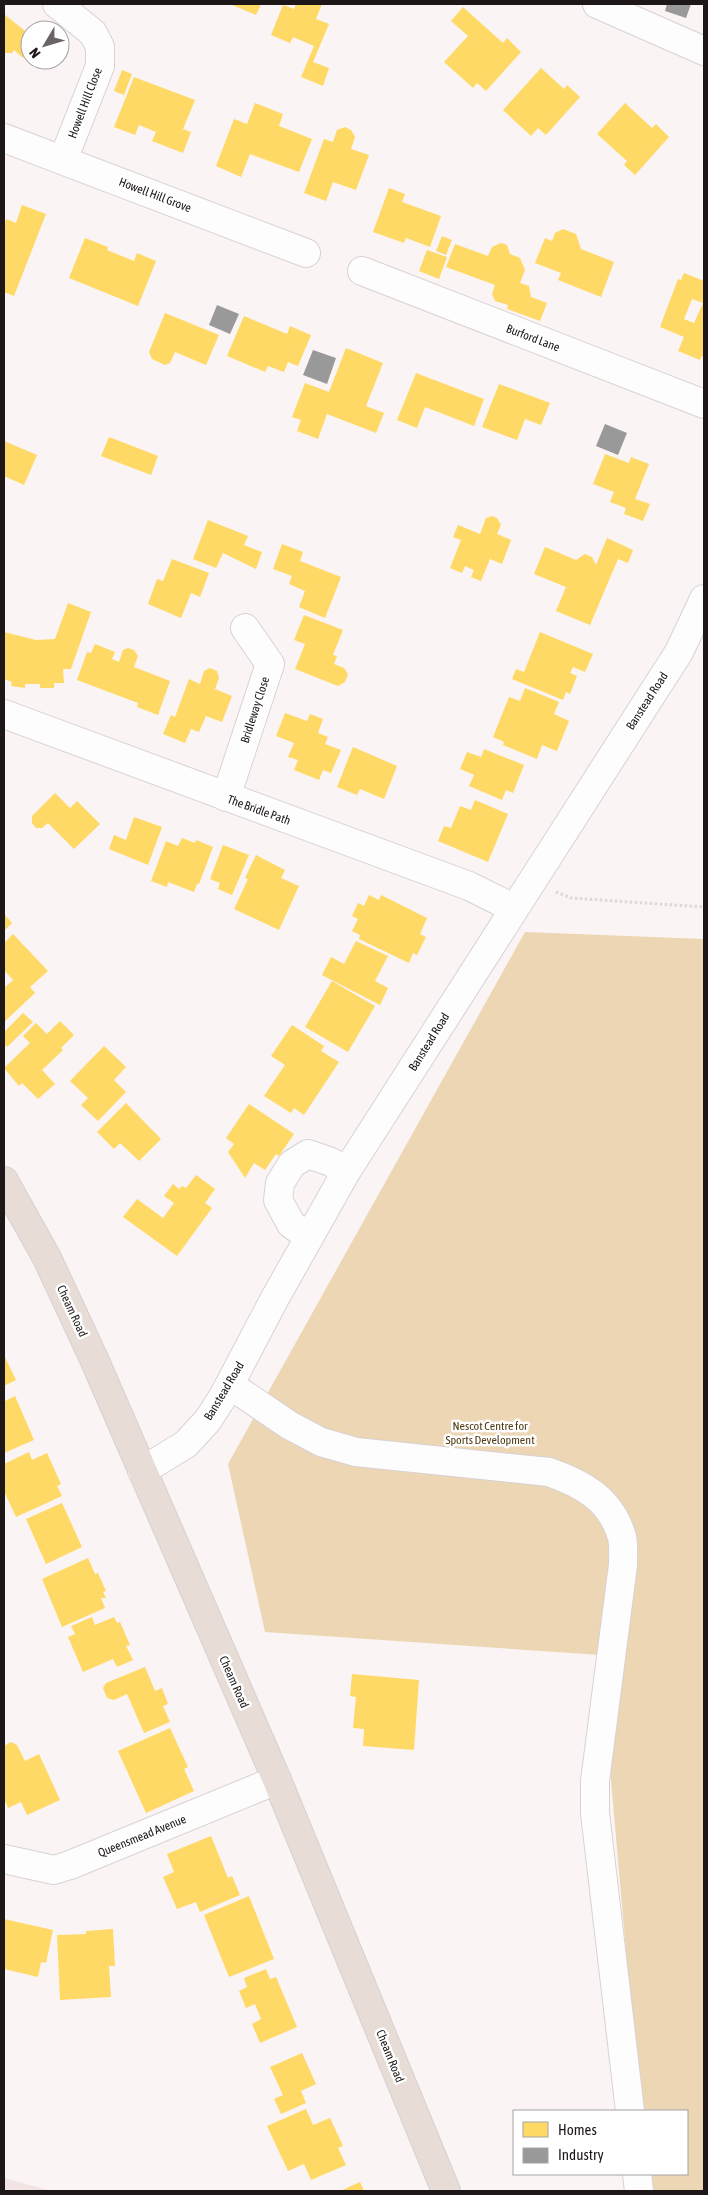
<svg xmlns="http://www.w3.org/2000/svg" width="708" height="2195" viewBox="0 0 708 2195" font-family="'Asap Condensed',sans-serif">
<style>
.built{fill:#f3e4e4}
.green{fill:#ecd6b4}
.homes{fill:#ffd966;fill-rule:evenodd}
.industry{fill:#999}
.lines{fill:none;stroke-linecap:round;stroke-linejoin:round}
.minor-casing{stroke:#d8d2d2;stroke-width:30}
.highway-casing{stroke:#d5d1d1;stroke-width:30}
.path{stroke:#dad8d8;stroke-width:3;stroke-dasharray:2.5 2.5;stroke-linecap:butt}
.minor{stroke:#fefdfd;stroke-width:28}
.highway{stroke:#e7dcd6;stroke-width:28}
.labels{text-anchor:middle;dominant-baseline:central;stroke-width:5;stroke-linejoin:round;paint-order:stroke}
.street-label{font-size:12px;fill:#1d1718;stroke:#fff}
.park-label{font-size:12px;fill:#4f3a12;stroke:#fff}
</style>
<rect width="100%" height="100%" fill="#fbf4f4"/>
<polygon class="built" points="4,2178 52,2191 4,2191"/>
<polygon class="green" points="525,932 704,939 704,2191 647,2191 645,2174 687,2174 687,2111 640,2111 600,1655 265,1632 228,1464"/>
<g class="homes">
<polygon points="230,4 261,4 256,15"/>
<polygon points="296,4 322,4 316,19 329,24 313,62 329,68 323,86 301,77 314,46 293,37 290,43 271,35 283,5 294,9"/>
<polygon points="463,7 503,43 507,38 521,52 486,91 477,83 473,88 444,62 468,36 451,21"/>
<polygon points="4,14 30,35 30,50 23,58 14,50 12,53 4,53"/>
<polygon points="541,68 564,89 567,85 580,97 546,135 538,128 531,136 503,110"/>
<polygon points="122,70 132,74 124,95 114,91"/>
<polygon points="134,77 195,100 183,129 191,132 183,153 152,141 156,132 139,125 135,135 114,127"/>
<polygon points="255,103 283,114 279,126 312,139 299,172 250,154 241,177 216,166 234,119 247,124"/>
<polygon points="625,103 652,128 656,124 669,137 635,175 624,165 627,161 597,134"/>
<polygon points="345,127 351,130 355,137 351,149 369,155 356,190 333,182 326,201 304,193 324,139 333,142 337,130"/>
<polygon points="389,188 405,194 402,202 441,216 430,247 406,238 404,243 373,232"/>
<polygon points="22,205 46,214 14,296 4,292 4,227 6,219 16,223"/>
<polygon points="563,229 576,234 581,249 614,262 601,297 558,280 561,273 535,263 545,238 552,241 555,233"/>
<polygon points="442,236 452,240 446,255 436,251"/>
<polygon points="85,238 108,247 107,250 134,261 137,253 156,261 138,306 69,278"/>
<polygon points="501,243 507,245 510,254 520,258 525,270 520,283 529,286 531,297 547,303 540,321 507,309 508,305 495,301 492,294 495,285 446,267 455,244 488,256 492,247"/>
<polygon points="427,250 447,257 439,279 419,271"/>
<path d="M684 273 704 281V357L702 356 700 360 678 351 684 337 660 327 678 279 681 280ZM692 299 703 303 694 323 684 319Z"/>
<polygon points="165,313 219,335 206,365 175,352 170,363 165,365 152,359 149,352"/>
<polygon points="244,316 287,334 290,326 311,335 298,366 288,362 284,372 268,366 265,372 227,356"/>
<polygon points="346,348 383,363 366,406 384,413 376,433 327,414 318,439 297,431 301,420 292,417 305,383 329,392"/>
<polygon points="416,373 484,399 474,426 425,407 417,428 397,420"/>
<polygon points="499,384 550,403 541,425 525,419 517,440 482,427"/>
<polygon points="109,437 158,456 151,475 101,456"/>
<polygon points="4,441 37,455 24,485 4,476"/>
<polygon points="605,454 629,463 631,457 649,464 635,499 650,504 643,521 624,514 626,508 610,502 614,492 593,484"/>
<polygon points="492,516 497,518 501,525 497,534 511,540 502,564 490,559 481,581 471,577 474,570 465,566 462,573 450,568 461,540 453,537 458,525 480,534 486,518"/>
<polygon points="208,520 248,536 244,545 262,552 256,569 223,553 216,568 193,559"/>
<polygon points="607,538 633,550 628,563 618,559 590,625 556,611 566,587 534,574 545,547 576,560 585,554 592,557 596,565"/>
<polygon points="282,544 303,552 300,561 341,577 325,618 299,607 305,591 289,584 292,576 273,569"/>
<polygon points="172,559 209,573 200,597 191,593 181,618 148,604 157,579 163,581"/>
<polygon points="68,603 91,612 71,669 63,669 64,683 54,683 54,688 40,688 40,684 25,684 25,688 11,686 12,682 4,679 4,632 36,640 55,639"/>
<polygon points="304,615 343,630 333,655 337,656 334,664 344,668 348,674 345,682 338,686 295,669 305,644 294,640"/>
<polygon points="540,632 593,654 585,672 573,667 570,673 577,676 570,694 566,692 563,700 512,679 516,669 524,672"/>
<polygon points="95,644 115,652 112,659 119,662 123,650 128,648 134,650 138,656 134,667 170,681 158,715 137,707 138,703 77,680 87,652 91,653"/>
<polygon points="210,668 217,671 219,678 215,689 232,696 222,722 206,716 199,732 191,729 185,743 163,734 171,715 175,717 189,679 200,684 204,671"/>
<polygon points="525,688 559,702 554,714 569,721 557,751 542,745 537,759 503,745 504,742 493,737 509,697 520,701"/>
<polygon points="285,713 307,721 310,714 323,719 318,733 328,737 325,744 341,750 331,773 323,770 319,780 294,770 298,760 288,757 294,743 276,736"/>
<polygon points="353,747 397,766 384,799 360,789 357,795 337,787"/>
<polygon points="484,749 524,765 513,793 506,790 502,800 469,786 474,775 460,769 467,752 481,757"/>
<polygon points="55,793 70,808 77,801 100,824 74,849 48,823 42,828 36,828 32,823 32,816"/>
<polygon points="475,800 508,814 488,862 438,841 444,826 451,828 460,806 471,810"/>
<polygon points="134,817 162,827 148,865 109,849 114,835 126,840"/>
<polygon points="182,838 195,843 196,840 213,847 199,884 197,884 194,892 168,882 167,887 151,881 166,841 178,846"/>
<polygon points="223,845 249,855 232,895 218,889 220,883 210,879"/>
<polygon points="256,855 285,870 281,878 299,886 279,930 234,909 248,879 245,878"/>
<polygon points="369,895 379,900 381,895 427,918 420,934 426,937 417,955 413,953 409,963 359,939 360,935 352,931 358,919 352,916 358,903 364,906"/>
<polygon points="4,914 12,923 4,931"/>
<polygon points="13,934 48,971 30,987 35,993 4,1022 4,988 13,980 4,970 4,943"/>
<polygon points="356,941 388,956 375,981 388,988 380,1005 322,975 331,957 344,964"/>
<polygon points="332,981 375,1006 348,1052 305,1027"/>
<polygon points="23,1013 33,1022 7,1047 4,1044 4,1032"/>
<polygon points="60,1021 74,1035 61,1048 63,1050 42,1070 55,1084 38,1099 22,1083 19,1086 4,1068 30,1043 23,1036 36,1023 47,1034"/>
<polygon points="292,1025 324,1046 321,1051 339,1062 304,1115 294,1108 291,1113 264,1096 285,1065 271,1056"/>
<polygon points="104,1046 126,1067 114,1080 126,1092 98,1121 81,1105 88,1098 70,1081"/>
<polygon points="126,1103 161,1139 139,1161 120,1143 114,1149 97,1132"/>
<polygon points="249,1104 294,1134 279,1156 276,1154 265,1170 254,1163 245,1178 228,1152 234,1144 226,1138"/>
<polygon points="196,1175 215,1189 205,1203 212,1208 177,1256 123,1217 137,1199 163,1218 174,1203 164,1196 173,1184 179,1189 182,1186 186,1188"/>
<polygon points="4,1355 16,1380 4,1386"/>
<polygon points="15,1396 34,1440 4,1453 4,1397 5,1401"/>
<polygon points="29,1452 32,1460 47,1453 61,1484 57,1486 62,1496 16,1517 4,1491 4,1464"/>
<polygon points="62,1503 82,1547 46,1564 26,1519"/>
<polygon points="88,1558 95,1574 98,1573 106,1591 103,1592 106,1598 101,1598 105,1608 62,1627 42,1579"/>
<polygon points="92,1617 95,1625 114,1617 117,1623 120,1622 130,1645 126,1646 133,1660 117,1667 113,1659 83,1672 68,1637 75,1634 71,1626"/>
<polygon points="145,1667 155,1691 162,1688 168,1704 163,1706 170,1722 144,1733 127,1694 114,1700 107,1698 103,1688 106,1683"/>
<polygon points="352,1674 419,1680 414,1750 363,1746 364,1729 353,1728 356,1697 350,1696"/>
<polygon points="170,1728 188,1767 184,1769 194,1791 146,1813 118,1751"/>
<polygon points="11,1742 17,1745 25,1761 39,1754 60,1800 27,1815 21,1802 8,1808 4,1798 4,1746"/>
<polygon points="211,1836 228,1878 232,1876 240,1895 200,1912 196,1902 177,1909 163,1877 174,1872 167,1854"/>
<polygon points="249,1896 274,1959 229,1977 204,1915"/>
<polygon points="4,1919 53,1930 46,1963 41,1962 38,1977 4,1969"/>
<polygon points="113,1929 115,1966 109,1966 111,1997 60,2000 57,1935 86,1934 86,1931"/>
<polygon points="266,1969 270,1979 276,1977 297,2027 260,2043 252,2024 261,2019 255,2004 246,2008 239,1991 247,1987 244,1978"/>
<polygon points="302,2053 316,2084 301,2091 306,2103 281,2114 274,2099 283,2095 270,2067"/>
<polygon points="306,2109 313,2125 330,2118 343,2146 338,2148 346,2165 311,2180 304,2164 288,2171 267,2126"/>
<polygon points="360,2182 364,2191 340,2191"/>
</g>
<g class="industry">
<polygon points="667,4 691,4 686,18 665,11"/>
<polygon points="217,305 239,314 230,334 209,325"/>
<polygon points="313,350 336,358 327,384 303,375"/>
<polygon points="605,424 627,433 618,455 596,446"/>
</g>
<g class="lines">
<g class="minor-casing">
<g id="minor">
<polyline points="57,4 93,33 100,47 100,66 63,160"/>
<polyline points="597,4 704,51"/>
<polyline points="4,138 306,253"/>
<polyline points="362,271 704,404"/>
<polyline points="4,714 469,886 513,908"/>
<polyline points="226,797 270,664 245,628"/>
<polyline points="309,1237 291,1224 278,1200 280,1183 292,1164 308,1154 331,1162 346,1172"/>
<path d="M230 1385 289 1425 321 1442 356 1452 549 1472C583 1484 611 1499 622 1537 624 1546 623 1556 623 1565L595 1781V1813L630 2111"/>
<polyline points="142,1471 186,1444 208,1420 224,1395 275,1298 346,1172 679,652 704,599"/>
<polyline points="4,1859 54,1870 70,1865 277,1780"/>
<polyline points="637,2174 639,2191"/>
</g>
</g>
<g class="highway-casing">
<polyline id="highway" points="4,1181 47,1258 94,1359 277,1780 446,2191"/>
</g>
<polyline class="path" points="556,892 571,898 704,907"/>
<use href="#minor" class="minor"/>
<use href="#highway" class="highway"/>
</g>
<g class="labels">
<g class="street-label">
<text transform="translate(85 103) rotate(-69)">Howell Hill Close</text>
<text transform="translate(155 195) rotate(21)">Howell Hill Grove</text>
<text transform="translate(533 338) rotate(21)">Burford Lane</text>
<text transform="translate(647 701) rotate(-57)">Banstead Road</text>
<text transform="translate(255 710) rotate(-72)">Bridleway Close</text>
<text transform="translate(259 810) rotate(20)">The Bridle Path</text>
<text transform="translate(429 1042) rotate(-58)">Banstead Road</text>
<text transform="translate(72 1311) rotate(65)">Cheam Road</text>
<text transform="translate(224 1391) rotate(-59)">Banstead Road</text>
<text transform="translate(234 1682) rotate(66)">Cheam Road</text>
<text transform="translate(142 1836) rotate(-22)">Queensmead Avenue</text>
<text transform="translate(390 2056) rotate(68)">Cheam Road</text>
</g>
<g class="park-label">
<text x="490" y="1426">Nescot Centre for<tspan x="490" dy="14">Sports Development</tspan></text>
</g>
</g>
<rect width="708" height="2195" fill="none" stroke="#1d1718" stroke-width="10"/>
<rect x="513" y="2110" width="175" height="65" fill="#ffffff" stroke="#a5a2a3"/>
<rect x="523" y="2122" width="25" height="15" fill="#ffd966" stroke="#a5a2a3"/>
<text x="558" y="2135" font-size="15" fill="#1d1718">Homes</text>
<rect x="523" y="2148" width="25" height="15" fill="#999999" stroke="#a5a2a3"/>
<text x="558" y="2160" font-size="15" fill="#1d1718">Industry</text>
<g transform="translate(45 45) rotate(232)"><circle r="24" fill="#ffffff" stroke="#a5a2a3"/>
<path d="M0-4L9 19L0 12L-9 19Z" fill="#6b6465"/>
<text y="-8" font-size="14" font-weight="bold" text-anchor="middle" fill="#1d1718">N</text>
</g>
</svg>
